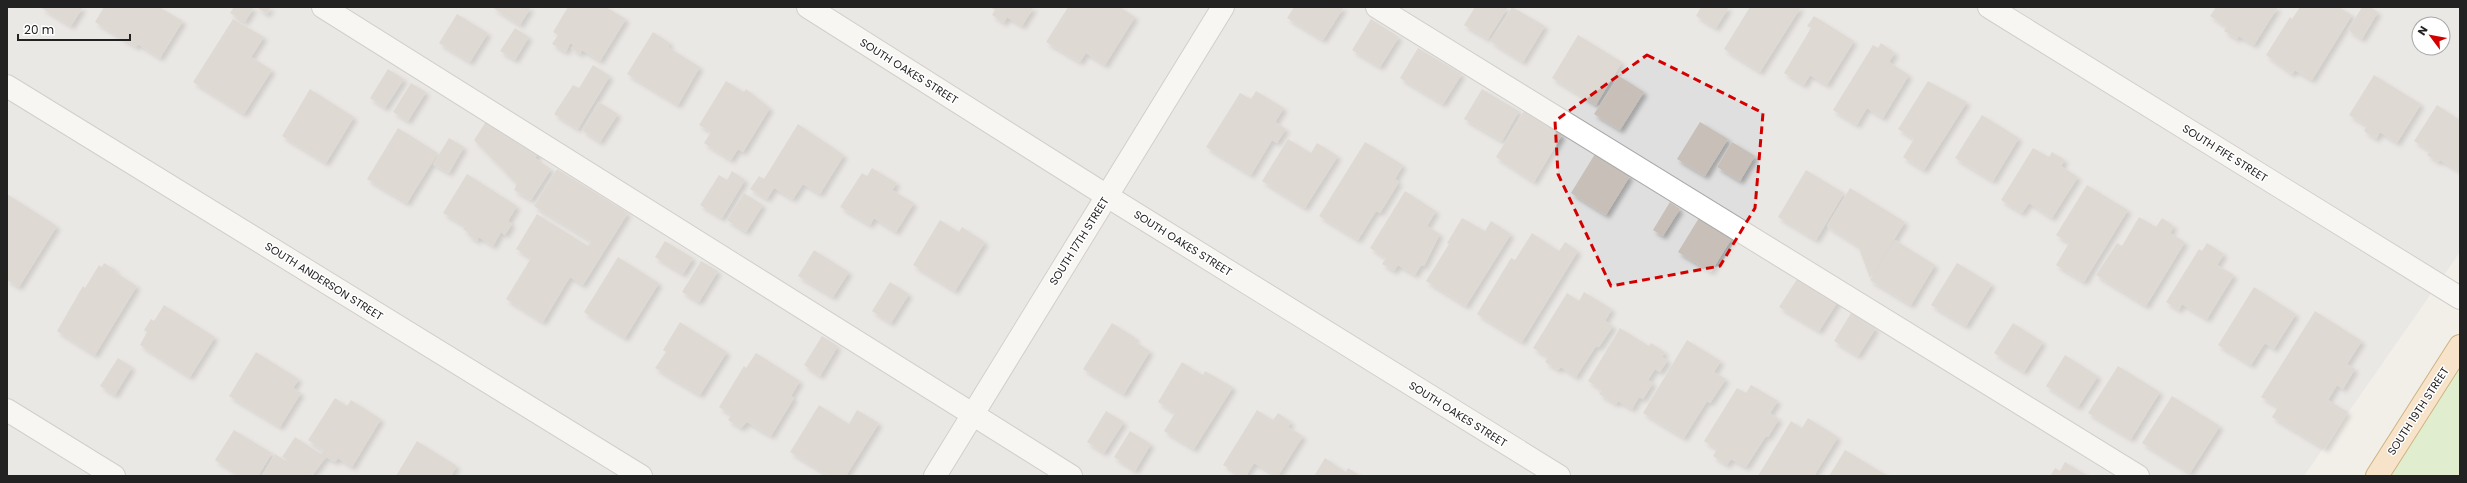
<svg xmlns="http://www.w3.org/2000/svg" width="2467" height="483" viewBox="0 0 2467 483" font-family="Poppins,sans-serif">
<style>
.residential{fill:#e0dfdf;fill-rule:evenodd}
.grass{fill:#cdebb0}
.building{fill:#c7bfb8;filter:url(#shadow)}
.lines{fill:none;stroke-linecap:round;stroke-linejoin:round}
.minor-casing{stroke:#a9a9a9;stroke-width:24}
.major-casing{stroke:#a06b00;stroke-width:24}
.minor{stroke:#fff;stroke-width:22}
.major{stroke:#fcd6a4;stroke-width:22}
.marked{fill:none;stroke:#d40000;stroke-width:3;stroke-dasharray:8 5;stroke-linejoin:round}
.labels{text-anchor:middle;dominant-baseline:central;stroke-width:3;stroke-linejoin:round;paint-order:stroke}
.street-label{font-size:11px;fill:#222;stroke:#fff}
</style>
<defs>
<filter id="shadow"><feDropShadow dx="3.5" dy="3.5" stdDeviation="2" flood-color="#0004"/></filter>
</defs>
<rect width="100%" height="100%" fill="#f2efe9"/>
<path class="residential" d="M7 7H2460V252L2304 476H7ZM2419 24H2443V48H2419Z"/>
<polygon class="grass" points="2460,346 2460,476 2377,476"/>
<g class="building">
<polygon points="40,7 83,7 71,26"/>
<polygon points="104,7 159,7 183,21 160,58 138,44 136,47 95,22"/>
<polygon points="234,7 254,7 245,22 230,13"/>
<polygon points="256,7 271,7 267,14"/>
<polygon points="492,7 531,7 520,25"/>
<polygon points="568,7 606,7 626,19 600,61 582,50 580,54 571,48 574,45 570,43 566,52 552,44 558,35 553,32"/>
<polygon points="990,7 1034,7 1022,26 1007,17 1004,23 992,15 995,10"/>
<polygon points="1068,7 1120,7 1135,17 1105,65 1086,53 1080,62 1046,42"/>
<polygon points="1294,7 1344,7 1323,40 1287,18"/>
<polygon points="1475,7 1508,7 1488,39 1464,25"/>
<polygon points="1512,7 1545,26 1523,62 1490,41"/>
<polygon points="1701,7 1729,7 1716,28 1696,16"/>
<polygon points="1750,7 1801,7 1760,72 1724,49"/>
<polygon points="2216,7 2278,7 2254,45 2239,36 2237,39 2224,31 2227,27 2210,16"/>
<polygon points="2300,7 2339,7 2352,15 2312,80 2295,70 2292,74 2266,55 2290,17 2292,19"/>
<polygon points="2362,7 2370,7 2378,12 2362,39 2348,30"/>
<polygon points="457,14 488,33 470,62 439,43"/>
<polygon points="1814,16 1854,41 1827,85 1810,75 1804,85 1784,73 1811,28 1807,26"/>
<polygon points="233,19 264,37 251,57 272,70 244,114 193,82"/>
<polygon points="1371,19 1399,37 1380,67 1352,50"/>
<polygon points="515,28 529,37 515,60 500,51"/>
<polygon points="653,32 670,43 668,47 700,67 678,105 627,74"/>
<polygon points="1578,35 1622,62 1596,105 1552,78"/>
<polygon points="1881,43 1895,53 1889,62 1909,75 1883,118 1867,108 1857,125 1833,110 1873,45 1878,48"/>
<polygon points="1418,48 1462,74 1443,104 1400,78"/>
<polygon points="593,65 610,76 578,129 554,114 573,85 579,88"/>
<polygon points="388,69 404,79 385,108 370,98"/>
<polygon points="2374,75 2421,104 2397,143 2380,132 2376,139 2364,131 2367,126 2349,115"/>
<polygon points="1619,76 1644,92 1620,130 1594,114"/>
<polygon points="726,81 744,92 746,89 770,108 743,152 738,149 731,160 704,143 711,132 699,125"/>
<polygon points="1928,81 1967,102 1924,170 1903,157 1914,139 1898,129"/>
<polygon points="411,83 426,92 408,121 393,112"/>
<polygon points="310,89 354,117 326,163 282,136"/>
<polygon points="1482,89 1519,111 1502,141 1464,119"/>
<polygon points="1256,91 1284,108 1275,122 1286,129 1277,143 1272,140 1251,175 1206,147 1240,93 1251,99"/>
<polygon points="599,102 618,114 600,142 582,130"/>
<polygon points="2437,105 2460,120 2459,171 2440,160 2438,162 2427,155 2430,151 2414,141"/>
<polygon points="1524,111 1562,135 1534,182 1496,157"/>
<polygon points="1982,115 2019,138 1993,181 1955,158"/>
<polygon points="487,120 539,152 535,158 551,169 531,200 514,190 517,184 474,140"/>
<polygon points="1700,122 1728,139 1705,176 1677,159"/>
<polygon points="798,124 844,155 820,194 803,184 793,199 774,188 767,199 750,189 759,176 764,179"/>
<polygon points="398,128 438,153 407,203 367,179"/>
<polygon points="449,138 464,147 449,173 433,164"/>
<polygon points="1288,139 1311,153 1317,143 1338,156 1305,208 1262,181"/>
<polygon points="1365,142 1403,165 1395,179 1399,182 1380,213 1376,211 1358,240 1319,216"/>
<polygon points="1732,142 1755,156 1740,181 1717,167"/>
<polygon points="2033,148 2049,157 2052,152 2065,160 2061,166 2078,177 2052,218 2029,203 2022,213 2001,200"/>
<polygon points="1595,154 1630,176 1606,215 1571,193"/>
<polygon points="872,168 897,183 892,190 914,203 896,232 874,218 870,225 840,207 862,173 867,176"/>
<polygon points="557,169 628,213 583,285 570,277 543,322 506,299 531,258 516,249 537,214 588,246 591,241 534,206"/>
<polygon points="1806,170 1844,193 1816,240 1778,217"/>
<polygon points="732,171 745,180 722,218 700,205 719,175 727,180"/>
<polygon points="467,174 517,206 508,221 512,224 505,235 501,232 493,246 479,237 477,241 468,235 469,233 463,229 465,226 443,213"/>
<polygon points="2087,185 2128,210 2084,282 2056,265 2069,243 2056,235"/>
<polygon points="1850,188 1905,222 1870,278 1858,246 1827,226"/>
<polygon points="1405,191 1436,211 1427,226 1440,234 1424,266 1421,265 1415,275 1398,265 1394,271 1382,264 1386,258 1370,248"/>
<polygon points="744,193 763,205 746,232 727,220"/>
<polygon points="7,194 57,226 19,287 7,280"/>
<polygon points="1670,202 1680,209 1663,236 1653,230"/>
<polygon points="2139,217 2156,227 2162,218 2174,226 2170,233 2185,242 2146,306 2096,275 2117,243 2122,246"/>
<polygon points="1462,218 1485,231 1491,221 1511,234 1466,306 1426,281 1449,244 1447,243"/>
<polygon points="1699,218 1732,238 1711,272 1678,252"/>
<polygon points="940,220 959,232 962,227 985,242 955,291 913,265"/>
<polygon points="1532,233 1559,251 1565,242 1578,251 1522,342 1477,314 1511,258 1515,260"/>
<polygon points="1895,240 1935,265 1911,305 1870,280"/>
<polygon points="665,241 693,258 683,274 655,257"/>
<polygon points="2207,243 2224,254 2217,265 2234,275 2207,319 2182,304 2179,310 2166,302 2199,249 2202,251"/>
<polygon points="814,250 849,272 833,297 798,276"/>
<polygon points="618,257 659,283 625,338 584,312"/>
<polygon points="701,261 718,271 699,302 682,292"/>
<polygon points="104,263 116,270 115,272 137,286 95,355 57,331 83,286 85,288 99,265 102,267"/>
<polygon points="1957,263 1992,284 1966,326 1931,305"/>
<polygon points="1799,276 1839,300 1819,331 1779,307"/>
<polygon points="890,282 909,294 891,323 872,311"/>
<polygon points="2254,287 2296,314 2274,349 2265,343 2251,365 2218,345"/>
<polygon points="1584,292 1612,309 1605,321 1613,326 1599,347 1596,346 1576,377 1561,367 1558,370 1545,362 1548,357 1533,348 1567,293 1579,301"/>
<polygon points="164,305 215,337 190,377 140,345 147,332 144,330 151,319 154,321"/>
<polygon points="2315,311 2362,341 2347,364 2355,369 2343,389 2337,385 2328,400 2348,412 2325,449 2272,417 2278,407 2261,397"/>
<polygon points="1851,313 1876,328 1858,356 1834,341"/>
<polygon points="680,322 727,352 700,395 655,368 666,352 663,350"/>
<polygon points="1112,323 1136,338 1134,341 1150,351 1124,394 1083,369"/>
<polygon points="2013,323 2043,342 2024,372 1994,353"/>
<polygon points="1620,328 1649,346 1651,343 1665,352 1662,357 1668,360 1660,372 1655,369 1648,380 1653,383 1643,399 1639,397 1632,409 1618,401 1616,404 1599,394 1602,390 1588,381"/>
<polygon points="822,336 838,346 820,376 804,365"/>
<polygon points="1687,340 1721,361 1714,372 1726,379 1710,403 1707,401 1684,438 1643,413"/>
<polygon points="256,352 299,379 293,388 301,393 280,427 229,396"/>
<polygon points="756,353 800,381 791,396 794,398 771,436 747,422 741,428 728,420 731,415 719,407 744,366 746,368"/>
<polygon points="2065,355 2098,376 2078,407 2046,386"/>
<polygon points="118,358 132,367 115,395 100,386"/>
<polygon points="1182,362 1203,375 1205,371 1233,387 1194,449 1164,431 1175,413 1158,402"/>
<polygon points="2118,366 2160,392 2131,439 2088,413"/>
<polygon points="1751,385 1778,401 1770,413 1779,419 1768,437 1766,436 1746,467 1731,459 1727,465 1713,456 1717,449 1704,441 1737,388 1746,393"/>
<polygon points="2172,396 2220,426 2190,473 2142,443"/>
<polygon points="335,398 347,406 351,400 381,419 352,467 338,458 335,462 326,457 312,476 282,457 295,437 321,454 323,450 308,440"/>
<polygon points="819,405 849,424 857,410 879,423 846,476 829,476 790,452"/>
<polygon points="1257,410 1273,420 1278,413 1291,422 1288,427 1303,436 1278,476 1254,463 1246,476 1242,476 1223,465"/>
<polygon points="1106,411 1124,422 1104,453 1087,442"/>
<polygon points="1808,418 1838,437 1814,476 1758,476 1791,421 1802,428"/>
<polygon points="234,430 272,453 258,476 241,476 215,460"/>
<polygon points="1130,431 1151,444 1135,471 1114,457"/>
<polygon points="417,441 457,466 451,476 396,476"/>
<polygon points="1845,450 1888,476 1829,476"/>
<polygon points="275,454 310,476 262,476"/>
<polygon points="1325,458 1346,472 1348,468 1361,476 1314,476"/>
<polygon points="2065,462 2088,476 2050,476 2055,468 2060,471"/>
</g>
<g class="lines">
<g class="minor-casing">
<g id="minor">
<polyline points="323,7 1071,476"/>
<polyline points="808,7 1107,196 1559,476"/>
<polyline points="1377,7 2138,476"/>
<polyline points="1989,7 2460,298"/>
<polyline points="7,86 641,476"/>
<polyline points="7,410 114,476"/>
<polyline points="935,476 1223,7"/>
</g>
</g>
<g class="major-casing">
<polyline id="major" points="2377,476 2460,346"/>
</g>
<use href="#minor" class="minor"/>
<use href="#major" class="major"/>
</g>
<path d="M0 0H2467V483H0ZM1647 55 1763 113 1755 208 1720 266 1611 286 1558 174 1555 121Z" fill="#f2efe9" fill-opacity=".55" fill-rule="evenodd"/>
<path class="marked" d="M1647 55 1763 113 1755 208 1720 266 1611 286 1558 174 1555 121Z"/>
<g class="labels">
<g class="street-label">
<text transform="translate(909 71) rotate(32)">SOUTH OAKES STREET</text>
<text transform="translate(2225 153) rotate(32)">SOUTH FIFE STREET</text>
<text transform="translate(1079 241) rotate(-58)">SOUTH 17TH STREET</text>
<text transform="translate(1183 243) rotate(32)">SOUTH OAKES STREET</text>
<text transform="translate(324 281) rotate(32)">SOUTH ANDERSON STREET</text>
<text transform="translate(2418 411) rotate(-57)">SOUTH 19TH STREET</text>
<text transform="translate(1458 414) rotate(32)">SOUTH OAKES STREET</text>
</g>
</g>
<rect width="2467" height="483" fill="none" stroke="#222222" stroke-width="16"/>
<g transform="translate(2431 36) rotate(302)"><circle r="19" fill="#ffffff" stroke="#a7a7a7"/>
<path d="M0-3L7 15L0 10L-7 15Z" fill="#d40000"/>
<text y="-6" font-size="11" font-weight="bold" text-anchor="middle" fill="#222222">N</text>
</g>
<path d="M18 34v6h112v-6" fill="none" stroke="#222222" stroke-width="2"/>
<text x="24" y="34" font-size="12" fill="#222222" stroke="#ffffff" stroke-width="3" paint-order="stroke">20 m</text>
</svg>
